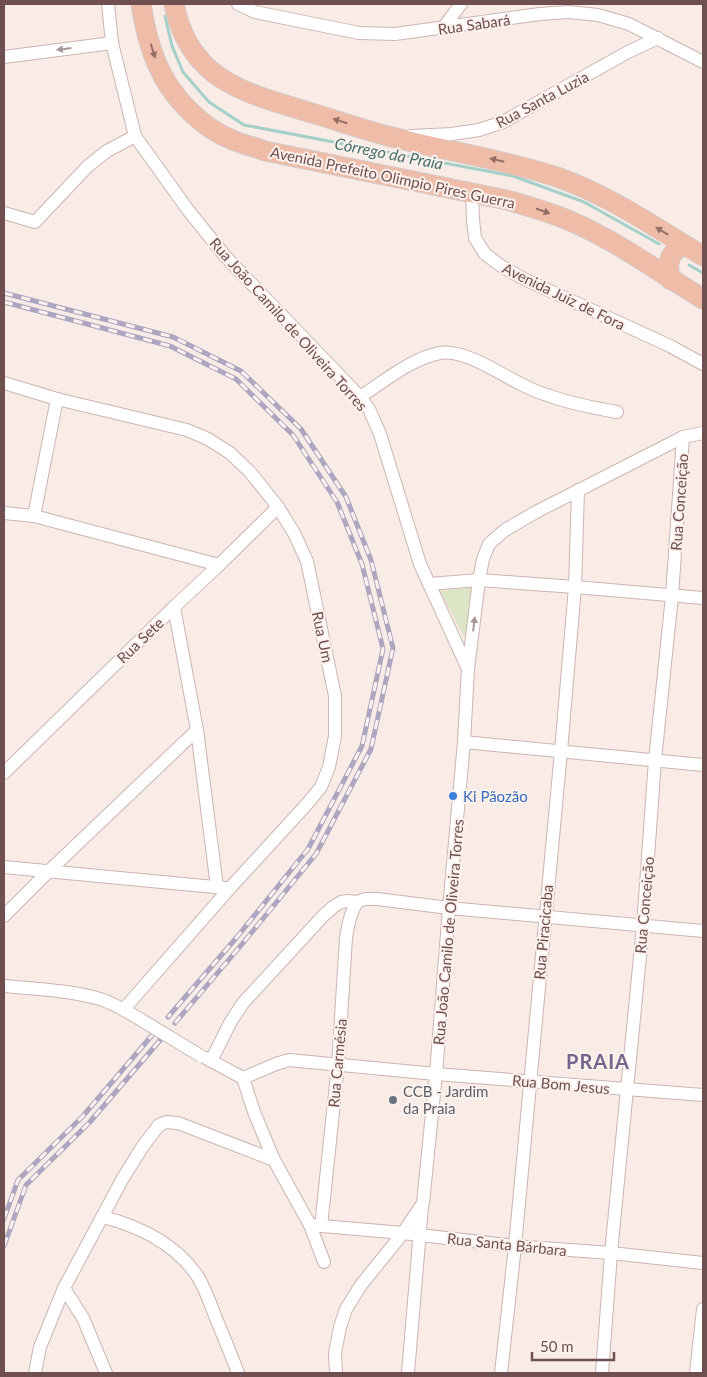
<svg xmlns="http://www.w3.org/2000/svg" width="707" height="1377" viewBox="0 0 707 1377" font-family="Lato,sans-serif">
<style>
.green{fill:#dde5c7}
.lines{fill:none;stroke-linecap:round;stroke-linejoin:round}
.stream{stroke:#a5d0c9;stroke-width:3}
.street-casing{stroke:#ccb4b1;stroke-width:14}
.primary-casing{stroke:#d4caca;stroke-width:21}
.street{stroke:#fff;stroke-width:12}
.primary{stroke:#efbda7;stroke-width:19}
.rail-casing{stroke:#aca6c1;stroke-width:5}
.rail{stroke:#fcf1ec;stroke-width:3;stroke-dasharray:9;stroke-linecap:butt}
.street-bridge-casing{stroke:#ccb4b1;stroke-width:14;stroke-linecap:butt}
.street-bridge{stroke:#fff;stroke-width:12}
.oneway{fill:#a99595}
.oneway2{fill:#957069}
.shop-dot{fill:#3f7fe0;stroke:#fcf1ec;stroke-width:2}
.worship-dot{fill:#6b7280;stroke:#fcf1ec;stroke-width:2}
.labels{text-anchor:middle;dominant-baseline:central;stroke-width:4;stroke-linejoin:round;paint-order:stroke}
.street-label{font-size:15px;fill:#6f4f4f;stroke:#fcf1ec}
.shop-label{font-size:15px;fill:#366cbe;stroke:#fcf1ec;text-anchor:start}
.worship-label{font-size:15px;fill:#5b616d;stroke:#fcf1ec;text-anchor:start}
.water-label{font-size:16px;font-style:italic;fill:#45726b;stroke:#fcf1ec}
.district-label{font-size:20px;font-weight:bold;letter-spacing:1px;fill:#73668c;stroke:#fcf1ec}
</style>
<rect width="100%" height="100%" fill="#f9ece7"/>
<polygon class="green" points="474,587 468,633 463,635 440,591"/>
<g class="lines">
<g class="stream">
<polyline points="165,16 172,46 183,72 209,102 244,125 513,176 584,202 659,244"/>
<polyline points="689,265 703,273"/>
</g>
<g class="street-casing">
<g id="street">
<polyline points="108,4 112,43 135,136 188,210 225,256 360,397 369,409 380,434 420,564 468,669 464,742 449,908 436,1074 423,1203 403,1233 361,1285 346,1309 340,1327 335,1353 336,1373"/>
<polyline points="238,4 255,12 359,33 395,34 540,14 568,12 598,15 629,24 703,62"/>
<polyline points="443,28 461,4"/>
<polyline points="4,57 112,43"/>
<polyline points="411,136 452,134 479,130 503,122 628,52 658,38"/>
<polyline points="472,193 473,220 475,238 485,254 501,266 524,279 670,346 703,364"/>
<polyline points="4,213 35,222 88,166 107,151 135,136"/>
<polyline points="4,383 57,399 187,430 208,439 230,453 250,472 278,507 294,533 307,561 335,696 335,736 329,767 321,787 306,805 230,888 124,1009"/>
<path d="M360 397C383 382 412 358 440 353 465 349 500 374 521 384 530 389 540 393 550 396 572 404 594 408 617 412"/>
<polyline points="4,513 34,516 219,565"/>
<polyline points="34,516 57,399"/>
<polyline points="429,584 479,580 575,587 703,598"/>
<polyline points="174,607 197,730 217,887"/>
<polyline points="468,669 479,580 483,559 489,544 505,530 536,512 683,437 703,433"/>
<polyline points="464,742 703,765"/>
<polyline points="4,773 174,607 219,565 278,507"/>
<polyline points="4,867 225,888"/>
<polyline points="4,916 49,871 197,730"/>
<path d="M4 986C35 989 69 990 100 999 113 1003 126 1011 138 1018"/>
<polyline points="206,1058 243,1078"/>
<polyline points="211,1061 230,1023 243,1003 323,916 333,907 341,902 348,901 357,902 365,899 377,899 449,908 703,931"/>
<polyline points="243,1078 276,1064 289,1060 436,1074 703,1095"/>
<polyline points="243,1078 254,1112 274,1160 310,1225 324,1262"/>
<path d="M103 1217C138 1226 174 1243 196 1274 204 1286 210 1302 215 1316 223 1335 231 1354 238 1373"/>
<polyline points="310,1225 403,1233 515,1246 611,1253 703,1263"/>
<path d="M321 1226 338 1065 346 938C348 925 350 914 357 902"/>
<polyline points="64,1288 83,1318 106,1373"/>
<polyline points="35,1373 40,1347 64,1288 123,1178 143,1146 159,1125 166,1122 178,1123 274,1160"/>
<polyline points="408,1373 422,1206"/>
<polyline points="501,1373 515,1246 561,751 575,587 578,490"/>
<polyline points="602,1373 611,1253 643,926 655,760 672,596 683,437"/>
<polyline points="696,1373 703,1309"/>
</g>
</g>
<g class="primary-casing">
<g id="primary">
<path d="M141 4C144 24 149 45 157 64 171 97 201 128 235 141 245 145 255 147 265 151L507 200C531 207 554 213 577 224 621 244 662 274 703 299"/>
<path d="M174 4C179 29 189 51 209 69 235 92 273 101 305 111 333 119 361 129 388 136 445 151 502 159 557 177 609 195 656 228 703 256"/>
<path d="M671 280C666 263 669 254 683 244"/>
</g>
</g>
<use href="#street" class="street"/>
<use href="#primary" class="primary"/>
<g class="rail-casing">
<g id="rail">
<polyline points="4,293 173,337 241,371 301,429 346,497 371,560 393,648 371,749 316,854 243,943 175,1023"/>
<polyline points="4,302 170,346 236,379 293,435 337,502 362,564 383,649 362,746 308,849 237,937 168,1017"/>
<polyline points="4,1219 18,1180 83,1116 154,1033"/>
<polyline points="4,1246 26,1185 89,1123 162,1038"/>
</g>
</g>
<use href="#rail" class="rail"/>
<g class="street-bridge-casing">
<polyline id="street-bridge" points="138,1018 201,1056"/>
</g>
<use href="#street-bridge" class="street-bridge"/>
</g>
<defs><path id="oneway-solid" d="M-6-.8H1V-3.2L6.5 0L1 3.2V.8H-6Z" transform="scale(1.25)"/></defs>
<g class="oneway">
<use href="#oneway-solid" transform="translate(64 49) rotate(173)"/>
<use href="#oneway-solid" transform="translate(474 624) rotate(-83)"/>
</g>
<g class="oneway2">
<use href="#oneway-solid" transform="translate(153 51) rotate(73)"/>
<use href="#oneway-solid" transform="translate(340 121) rotate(-163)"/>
<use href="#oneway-solid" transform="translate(497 160) rotate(-167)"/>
<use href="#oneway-solid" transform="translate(543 211) rotate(19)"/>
<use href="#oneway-solid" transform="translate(662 231) rotate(-149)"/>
</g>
<circle class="shop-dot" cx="453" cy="796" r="5"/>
<circle class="worship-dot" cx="393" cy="1100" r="5"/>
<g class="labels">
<g class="street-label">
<text transform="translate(474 24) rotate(-8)">Rua Sabará</text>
<text transform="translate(542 99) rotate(-28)">Rua Santa Luzia</text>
<text transform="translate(393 177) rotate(12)">Avenida Prefeito Olimpio Pires Guerra</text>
<text transform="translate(564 296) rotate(26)">Avenida Juiz de Fora</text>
<text transform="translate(289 324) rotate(48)">Rua João Camilo de Oliveira Torres</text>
<text transform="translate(679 502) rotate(-86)">Rua Conceição</text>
<text transform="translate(323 637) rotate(78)">Rua Um</text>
<text transform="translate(140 640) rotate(-44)">Rua Sete</text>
<text transform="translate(644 905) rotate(-85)">Rua Conceição</text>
<text transform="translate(448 932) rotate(-85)">Rua João Camilo de Oliveira Torres</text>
<text transform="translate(543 932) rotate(-85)">Rua Piracicaba</text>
<text transform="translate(337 1063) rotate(-85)">Rua Carmésia</text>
<text transform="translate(561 1084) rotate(5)">Rua Bom Jesus</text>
<text transform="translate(507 1244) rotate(6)">Rua Santa Bárbara</text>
</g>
<g class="shop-label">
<text x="463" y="796">Ki Pãozão</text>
</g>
<g class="worship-label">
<text x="403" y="1091">CCB - Jardim<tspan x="403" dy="17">da Praia</tspan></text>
</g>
<g class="water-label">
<text transform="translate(389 153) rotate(11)">Córrego da Praia</text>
</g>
<g class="district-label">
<text x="598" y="1061">PRAIA</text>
</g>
</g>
<rect width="707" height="1377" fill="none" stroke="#6f4f4f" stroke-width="10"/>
<path d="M532 1352v8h82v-8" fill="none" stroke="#6f4f4f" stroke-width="2.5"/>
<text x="540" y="1352" font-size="15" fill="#6f4f4f" stroke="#fcf1ec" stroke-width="4" paint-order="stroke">50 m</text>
</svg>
